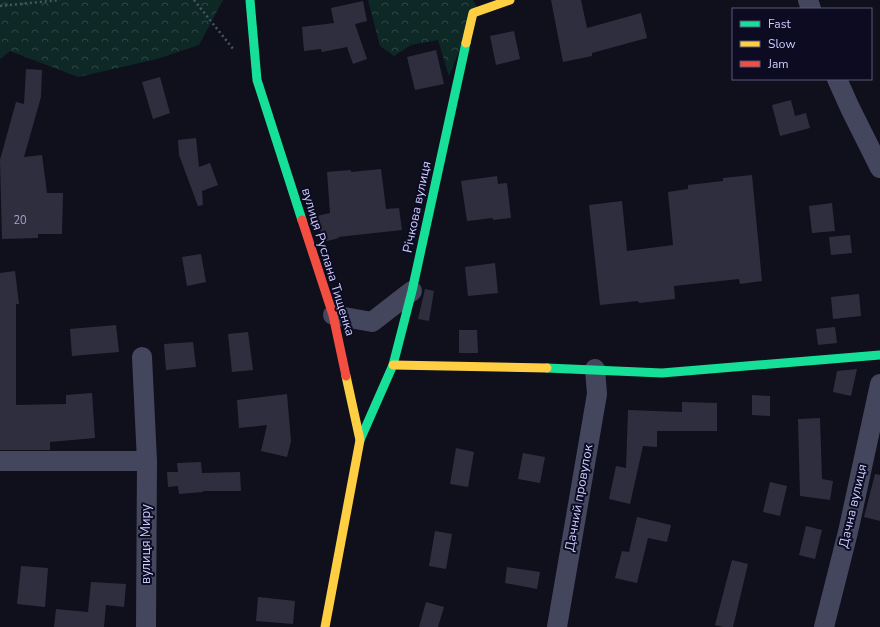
<svg xmlns="http://www.w3.org/2000/svg" width="880" height="627" viewBox="0 0 880 627" font-family="'Nunito Sans',sans-serif">
<style>
.forest{fill:url(#forest-crowns)}
.building{fill:#2e2e3e}
.lines{fill:none;stroke-linecap:round;stroke-linejoin:round}
.path{stroke:#445762;stroke-width:2.5;stroke-dasharray:2 3;stroke-linecap:butt}
.street{stroke:#44465e;stroke-width:20}
.fast{stroke:#16e098;stroke-width:9}
.slow{stroke:#ffcf43;stroke-width:9}
.jam{stroke:#f24e42;stroke-width:9}
.labels{text-anchor:middle;dominant-baseline:central;stroke-width:4;stroke-linejoin:round;paint-order:stroke}
.number-label{font-size:11px;fill:#a4a4cf}
.street-label{font-size:13px;fill:#ccf;stroke:#0c0b21}
</style>
<defs>
<pattern id="forest-crowns" width="20" height="18" patternUnits="userSpaceOnUse"><rect width="20" height="18" fill="#0e2826"/><path d="M2 6a3 3 0 1 1 6 0M12 15a3 3 0 1 1 6 0" fill="none" stroke="#304647"/></pattern>
</defs>
<rect width="100%" height="100%" fill="#10101c"/>
<g class="forest">
<polygon points="0,0 223,0 199,45 157,59 78,77 10,51 0,59"/>
<polygon points="368,0 473,0 477,7 449,76 438,40 411,45 394,56 380,46"/>
</g>
<g class="building">
<polygon points="551,0 581,0 587,28 641,13 647,38 592,53 592,56 563,62"/>
<polygon points="363,1 367,21 355,24 367,59 353,64 347,47 322,52 321,49 304,51 302,27 334,23 331,8"/>
<polygon points="514,31 520,59 496,65 490,36"/>
<polygon points="436,50 444,84 415,90 407,57"/>
<polygon points="26,69 42,70 41,97 24,157 42,155 47,193 63,193 62,234 38,234 38,238 2,239 0,160 16,102 24,104"/>
<polygon points="160,77 170,113 153,119 142,82"/>
<polygon points="791,100 795,116 806,113 810,128 780,136 772,105"/>
<polygon points="196,138 199,167 210,163 218,185 202,191 203,205 198,206 179,155 178,140"/>
<polygon points="381,169 386,209 399,208 402,230 338,237 339,238 323,242 317,216 330,213 327,172 351,170 351,172"/>
<polygon points="752,175 762,281 740,284 739,279 674,286 675,299 639,303 638,301 600,305 589,205 622,201 627,251 673,245 668,192 688,189 688,185 723,181 723,178"/>
<polygon points="497,176 498,184 507,183 511,218 493,220 493,218 467,221 461,181"/>
<polygon points="832,203 835,231 812,233 809,206"/>
<polygon points="850,235 852,253 831,255 829,237"/>
<polygon points="201,254 206,282 187,286 182,257"/>
<polygon points="495,263 498,293 468,296 465,267"/>
<polygon points="15,271 19,304 16,304 16,405 66,404 66,395 92,393 95,438 50,442 50,450 0,450 0,273"/>
<polygon points="425,289 434,291 429,321 418,319"/>
<polygon points="859,294 861,316 833,319 831,297"/>
<polygon points="116,325 119,352 72,356 70,329"/>
<polygon points="835,327 837,343 818,345 816,329"/>
<polygon points="459,330 477,330 478,353 459,353"/>
<polygon points="248,332 253,370 232,372 228,334"/>
<polygon points="193,342 196,367 166,370 164,344"/>
<polygon points="857,369 851,396 833,392 837,371"/>
<polygon points="287,394 291,441 287,457 261,451 267,425 239,428 237,400"/>
<polygon points="752,395 770,396 770,416 752,415"/>
<polygon points="682,402 717,403 717,431 657,431 657,447 643,446 630,504 609,499 616,466 626,468 628,410 682,412"/>
<polygon points="820,418 822,479 833,481 830,500 800,496 798,419"/>
<polygon points="456,448 474,452 468,487 450,484"/>
<polygon points="523,453 545,457 540,483 518,479"/>
<polygon points="201,462 202,473 240,472 241,491 203,491 203,492 179,494 178,486 168,487 167,472 178,472 177,463"/>
<polygon points="875,474 880,475 880,521 864,517"/>
<polygon points="770,482 787,486 780,516 763,512"/>
<polygon points="637,517 671,525 667,542 648,538 637,583 615,578 622,551 629,552"/>
<polygon points="806,526 822,530 815,559 799,555"/>
<polygon points="435,531 452,534 446,569 429,566"/>
<polygon points="732,560 748,564 733,627 723,627 715,625"/>
<polygon points="21,566 48,568 45,607 17,604"/>
<polygon points="507,567 540,572 537,589 505,583"/>
<polygon points="91,582 126,584 124,607 106,605 104,627 54,627 56,609 88,612"/>
<polygon points="258,597 295,601 293,624 256,621"/>
<polygon points="426,602 444,607 438,627 419,627"/>
</g>
<g class="lines">
<g class="path">
<polyline points="194,0 234,50"/>
<polyline points="0,6 60,0"/>
</g>
<g class="street">
<polyline points="808,0 811,9"/>
<polyline points="837,79 850,108 880,168"/>
<polyline points="333,315 372,322 412,291"/>
<polyline points="142,357 147,461 146,627"/>
<polyline points="0,461 147,461"/>
<polyline points="557,627 597,394 595,369"/>
<polyline points="824,627 848,532 880,384"/>
</g>
<g class="fast">
<polyline points="250,0 257,80 302,220"/>
<polyline points="547,368 662,373 880,355"/>
<polyline points="360,440 393,365 412,291 466,43"/>
</g>
<g class="slow">
<polyline points="466,43 473,13 510,0"/>
<polyline points="393,365 547,368"/>
<polyline points="325,627 360,440 346,376"/>
</g>
<polyline class="jam" points="302,220 333,315 346,376"/>
</g>
<g class="labels">
<g class="number-label">
<text x="20" y="220">20</text>
</g>
<g class="street-label">
<text transform="translate(417 207) rotate(-78)">Річкова вулиця</text>
<text transform="translate(328 262) rotate(73)">вулиця Руслана Тищенка</text>
<text transform="translate(579 498) rotate(-80)">Дачний провулок</text>
<text transform="translate(853 506) rotate(-77)">Дачна вулиця</text>
<text transform="translate(146 544) rotate(-90)">вулиця Миру</text>
</g>
</g>
<rect x="732" y="8" width="140" height="72" fill="#0c0b21" stroke="#59587a"/>
<rect x="740" y="21" width="20" height="6" fill="#16e098" stroke="#59587a"/>
<text x="768" y="28" font-size="12" fill="#ccccff">Fast</text>
<rect x="740" y="41" width="20" height="6" fill="#ffcf43" stroke="#59587a"/>
<text x="768" y="48" font-size="12" fill="#ccccff">Slow</text>
<rect x="740" y="61" width="20" height="6" fill="#f24e42" stroke="#59587a"/>
<text x="768" y="68" font-size="12" fill="#ccccff">Jam</text>
</svg>
